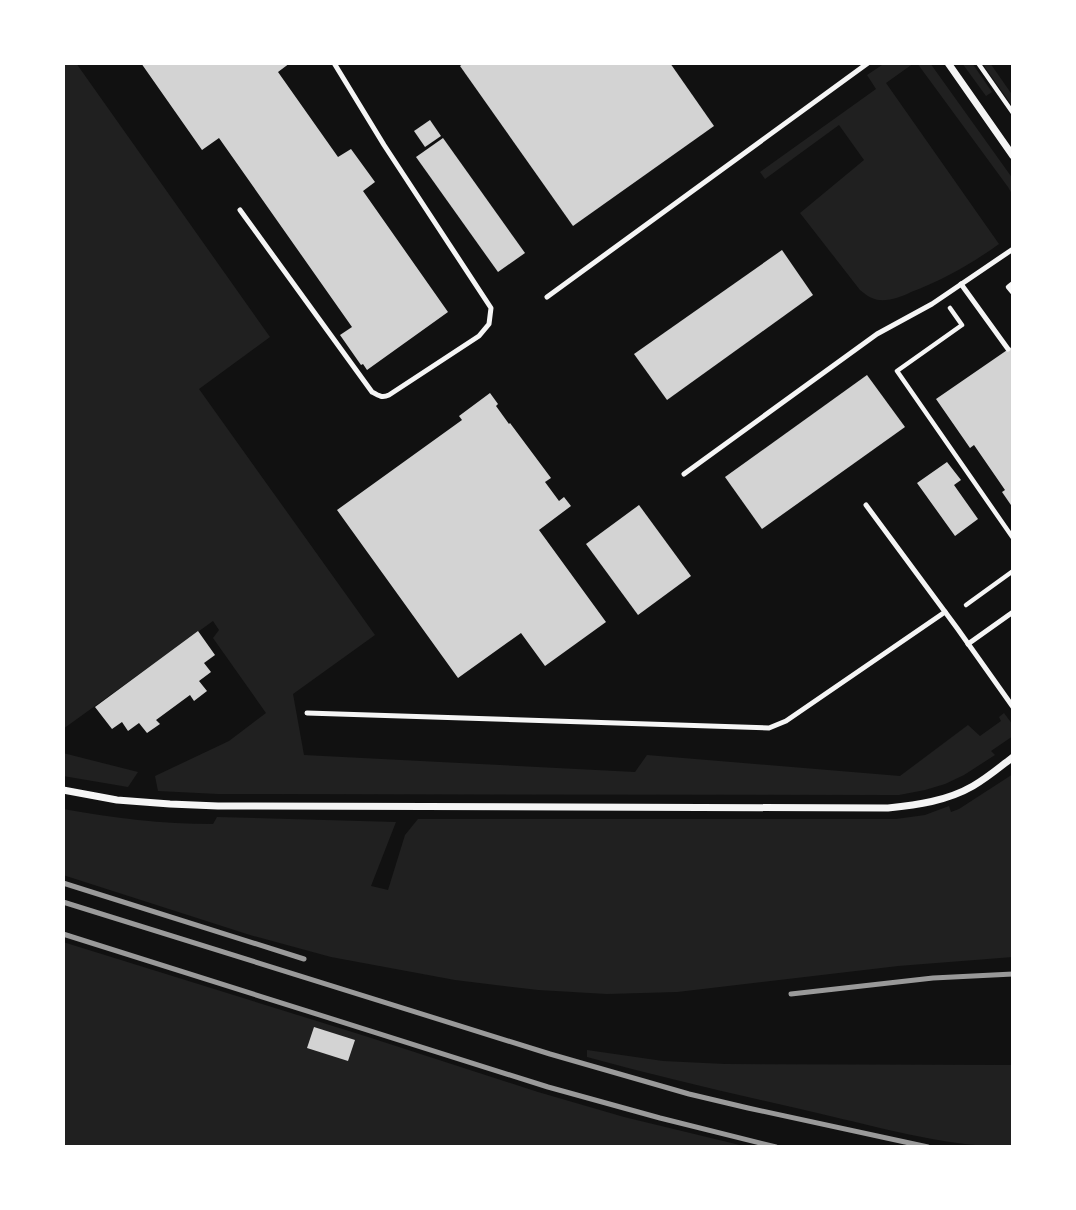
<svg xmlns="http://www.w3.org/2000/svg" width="1076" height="1210" viewBox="0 0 1076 1210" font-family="'Work Sans',sans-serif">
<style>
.green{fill:#202020}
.building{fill:#d3d3d3}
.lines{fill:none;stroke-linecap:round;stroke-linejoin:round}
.path{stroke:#f5f5f5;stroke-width:4.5}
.service{stroke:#f5f5f5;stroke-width:5}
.minor{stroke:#f5f5f5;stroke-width:7}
.rail{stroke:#9a9a9a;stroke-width:5}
</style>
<rect width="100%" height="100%" fill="#111"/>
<g class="green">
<polygon points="63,63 76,63 270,337 199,389 375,635 293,694 304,755 635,772 647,755 900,776 968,725 980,736 1001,721 999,717 1004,713 1013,725 1013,736 991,751 995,755 964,775 945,784 925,790 899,795 218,794 158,791 155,776 229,741 266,713 213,638 219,630 213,621 63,729"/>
<path d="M885 63H914L886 83 999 244C971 264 943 280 911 292 901 297 890 301 879 300 871 299 865 294 860 290L800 213 864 160 839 125 765 179 760 172 876 89 867 75Z"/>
<polygon points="917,63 930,63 1013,179 1013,199 1012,194 1008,187"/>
<polygon points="962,63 972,63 992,92 986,96"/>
<polygon points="982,63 990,63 1013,96 1013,107"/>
<polygon points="63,753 138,772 128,787 69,777 63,776"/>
<path d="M1013 774V957L898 966 677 992 607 994 538 990 455 980 331 957 250 935 63 875V809C115 818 161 824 213 824L217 817 396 822 371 886 388 890 405 835 418 819H896L925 815 949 806 951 812 959 809Z"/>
<polygon points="63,942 365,1036 538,1092 624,1117 748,1147 63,1147"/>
<path d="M587 1050 663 1061 725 1064 1013 1065V1147C952 1147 889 1130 830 1116 748 1097 667 1079 587 1057Z"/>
</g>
<g class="building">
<polygon points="141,63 290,63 278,72 338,157 351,149 375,182 363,191 448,312 367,370 363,364 361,365 340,335 352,327 219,138 202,150"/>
<polygon points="464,63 670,63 714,126 573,226 460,66"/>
<polygon points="430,120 441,136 425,147 414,131"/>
<polygon points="443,138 525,253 498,272 416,157"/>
<polygon points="782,250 813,295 667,400 634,354"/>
<polygon points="1013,346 1013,508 1002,492 1005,490 974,445 970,448 936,399"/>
<polygon points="867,375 905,427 762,529 725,477"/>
<polygon points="490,393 498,404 496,406 509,424 510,423 551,478 545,482 559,501 564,497 571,506 539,530 606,622 545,666 521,633 458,678 337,510 462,420 459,416"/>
<polygon points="947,462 961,480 954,485 978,519 955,536 917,483"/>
<polygon points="639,505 691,576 638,615 586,544"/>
<polygon points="198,631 215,655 204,663 211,672 199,681 207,691 194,701 190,695 156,720 160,724 147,733 139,723 128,731 122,722 112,729 95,707"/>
<polygon points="314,1027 355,1040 348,1061 307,1048"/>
</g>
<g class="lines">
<g class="path">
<polyline points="978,63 1013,113"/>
<polyline points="1013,283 1008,287 1013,293"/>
<polyline points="950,308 962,325 897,371 1013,538"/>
<polyline points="966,605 1013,571"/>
</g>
<g class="service">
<path d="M240 210 372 392C379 396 382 398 389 395L479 336 489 324 491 308 384 145 334 63"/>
<polyline points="961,284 1008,349"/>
<polyline points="547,297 868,63"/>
<polyline points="684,474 877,334 932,304 1013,249"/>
<polyline points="866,505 957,628 1013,707"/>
<polyline points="968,644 1013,612"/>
<polyline points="307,713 769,728 786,721 945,612"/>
</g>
<g class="minor">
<polyline points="948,63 1013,156"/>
<path d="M63 790 117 800 170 804 218 806 888 808C917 805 947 801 973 786 987 778 1000 767 1013 757"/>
</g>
<g class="rail">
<polyline points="63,883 304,959"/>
<polyline points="63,902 550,1054 689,1094 748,1108 928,1147"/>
<polyline points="63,934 548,1087 660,1118 776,1147"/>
<polyline points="791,994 933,978 1013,974"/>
</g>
</g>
<rect width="1076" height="1210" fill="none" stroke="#ffffff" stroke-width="130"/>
</svg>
